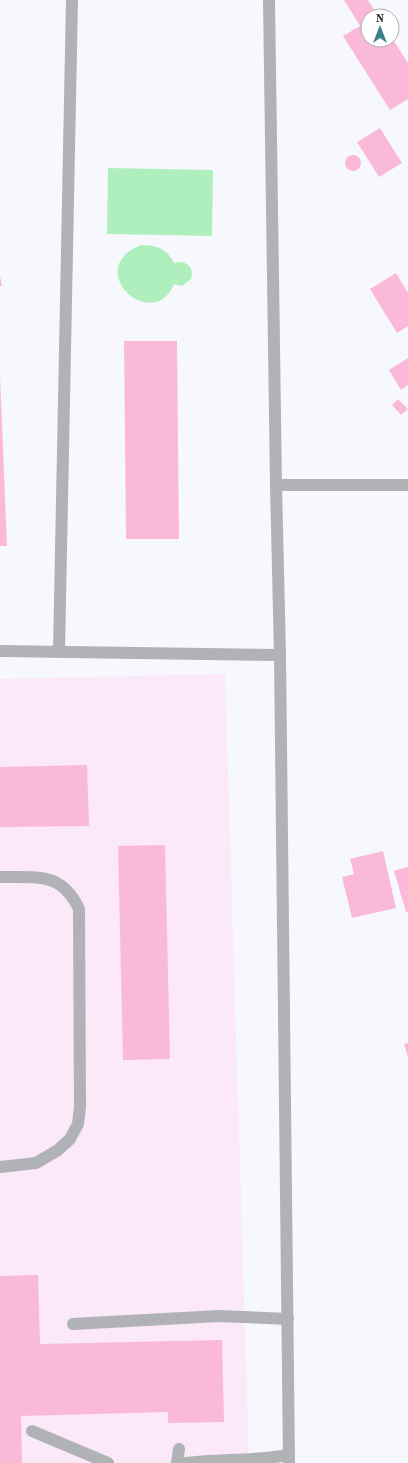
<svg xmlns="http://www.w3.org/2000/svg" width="408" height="1463" viewBox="0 0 408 1463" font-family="'Source Serif 4',serif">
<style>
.industrial{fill:#fbe8f9}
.green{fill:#afefbd}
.building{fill:#fbb9d9}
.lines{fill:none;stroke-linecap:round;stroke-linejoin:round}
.lane{stroke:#b0b2b5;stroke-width:12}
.street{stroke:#b0b2b5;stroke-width:12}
</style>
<rect width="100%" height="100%" fill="#f7f8fe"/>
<polygon class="industrial" points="225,674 249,1463 0,1463 0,679"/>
<g class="green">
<polygon points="108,168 213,170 212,236 107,234"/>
<path d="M141 245C157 245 167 249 174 263 186 259 195 268 191 279L182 286 174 284C153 335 81 269 141 245Z"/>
</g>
<g class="building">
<polygon points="344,0 368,0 378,16 368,16 368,40 392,40 392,38 408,63 408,99 390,110 343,36 360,26"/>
<polygon points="380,128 402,163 379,177 357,142"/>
<circle cx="353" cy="163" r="8"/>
<polygon points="396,273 408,293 408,326 397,333 370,289"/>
<polygon points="0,276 2,286 0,286"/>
<polygon points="124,341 177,341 179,539 126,539"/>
<polygon points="408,358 408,385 401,390 389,370"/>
<polygon points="0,375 7,546 0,546"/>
<polygon points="398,399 408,409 401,415 392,405"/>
<polygon points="87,765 89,826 0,827 0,767"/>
<polygon points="165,845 170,1059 123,1060 118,846"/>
<polygon points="383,851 396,908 352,918 342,877 354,874 350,859"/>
<polygon points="408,867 408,912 406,912 394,871"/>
<polygon points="408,1043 408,1057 404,1044"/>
<polygon points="38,1275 40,1344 222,1340 224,1422 168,1423 168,1412 21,1416 22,1463 0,1463 0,1276"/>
</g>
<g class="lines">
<g class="lane">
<polyline points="59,651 72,0"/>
<path d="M0 877C37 878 61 871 79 909L80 1107 78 1124 70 1139 58 1150 36 1163 0 1167"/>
<polyline points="73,1324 219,1316 288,1319"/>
<polyline points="32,1431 108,1463"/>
<polyline points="177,1463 179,1449"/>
<path d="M186 1463C220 1459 255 1461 289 1455"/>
</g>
<g class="street">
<polyline points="269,0 276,485 280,655 289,1463"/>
<polyline points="276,485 408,485"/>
<polyline points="0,651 280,655"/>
</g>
</g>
<g transform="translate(380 28)"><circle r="19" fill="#ffffff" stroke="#acacad"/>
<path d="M0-3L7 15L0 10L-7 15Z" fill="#3a818b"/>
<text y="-6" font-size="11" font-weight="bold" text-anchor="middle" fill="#2f2f33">N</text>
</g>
</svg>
